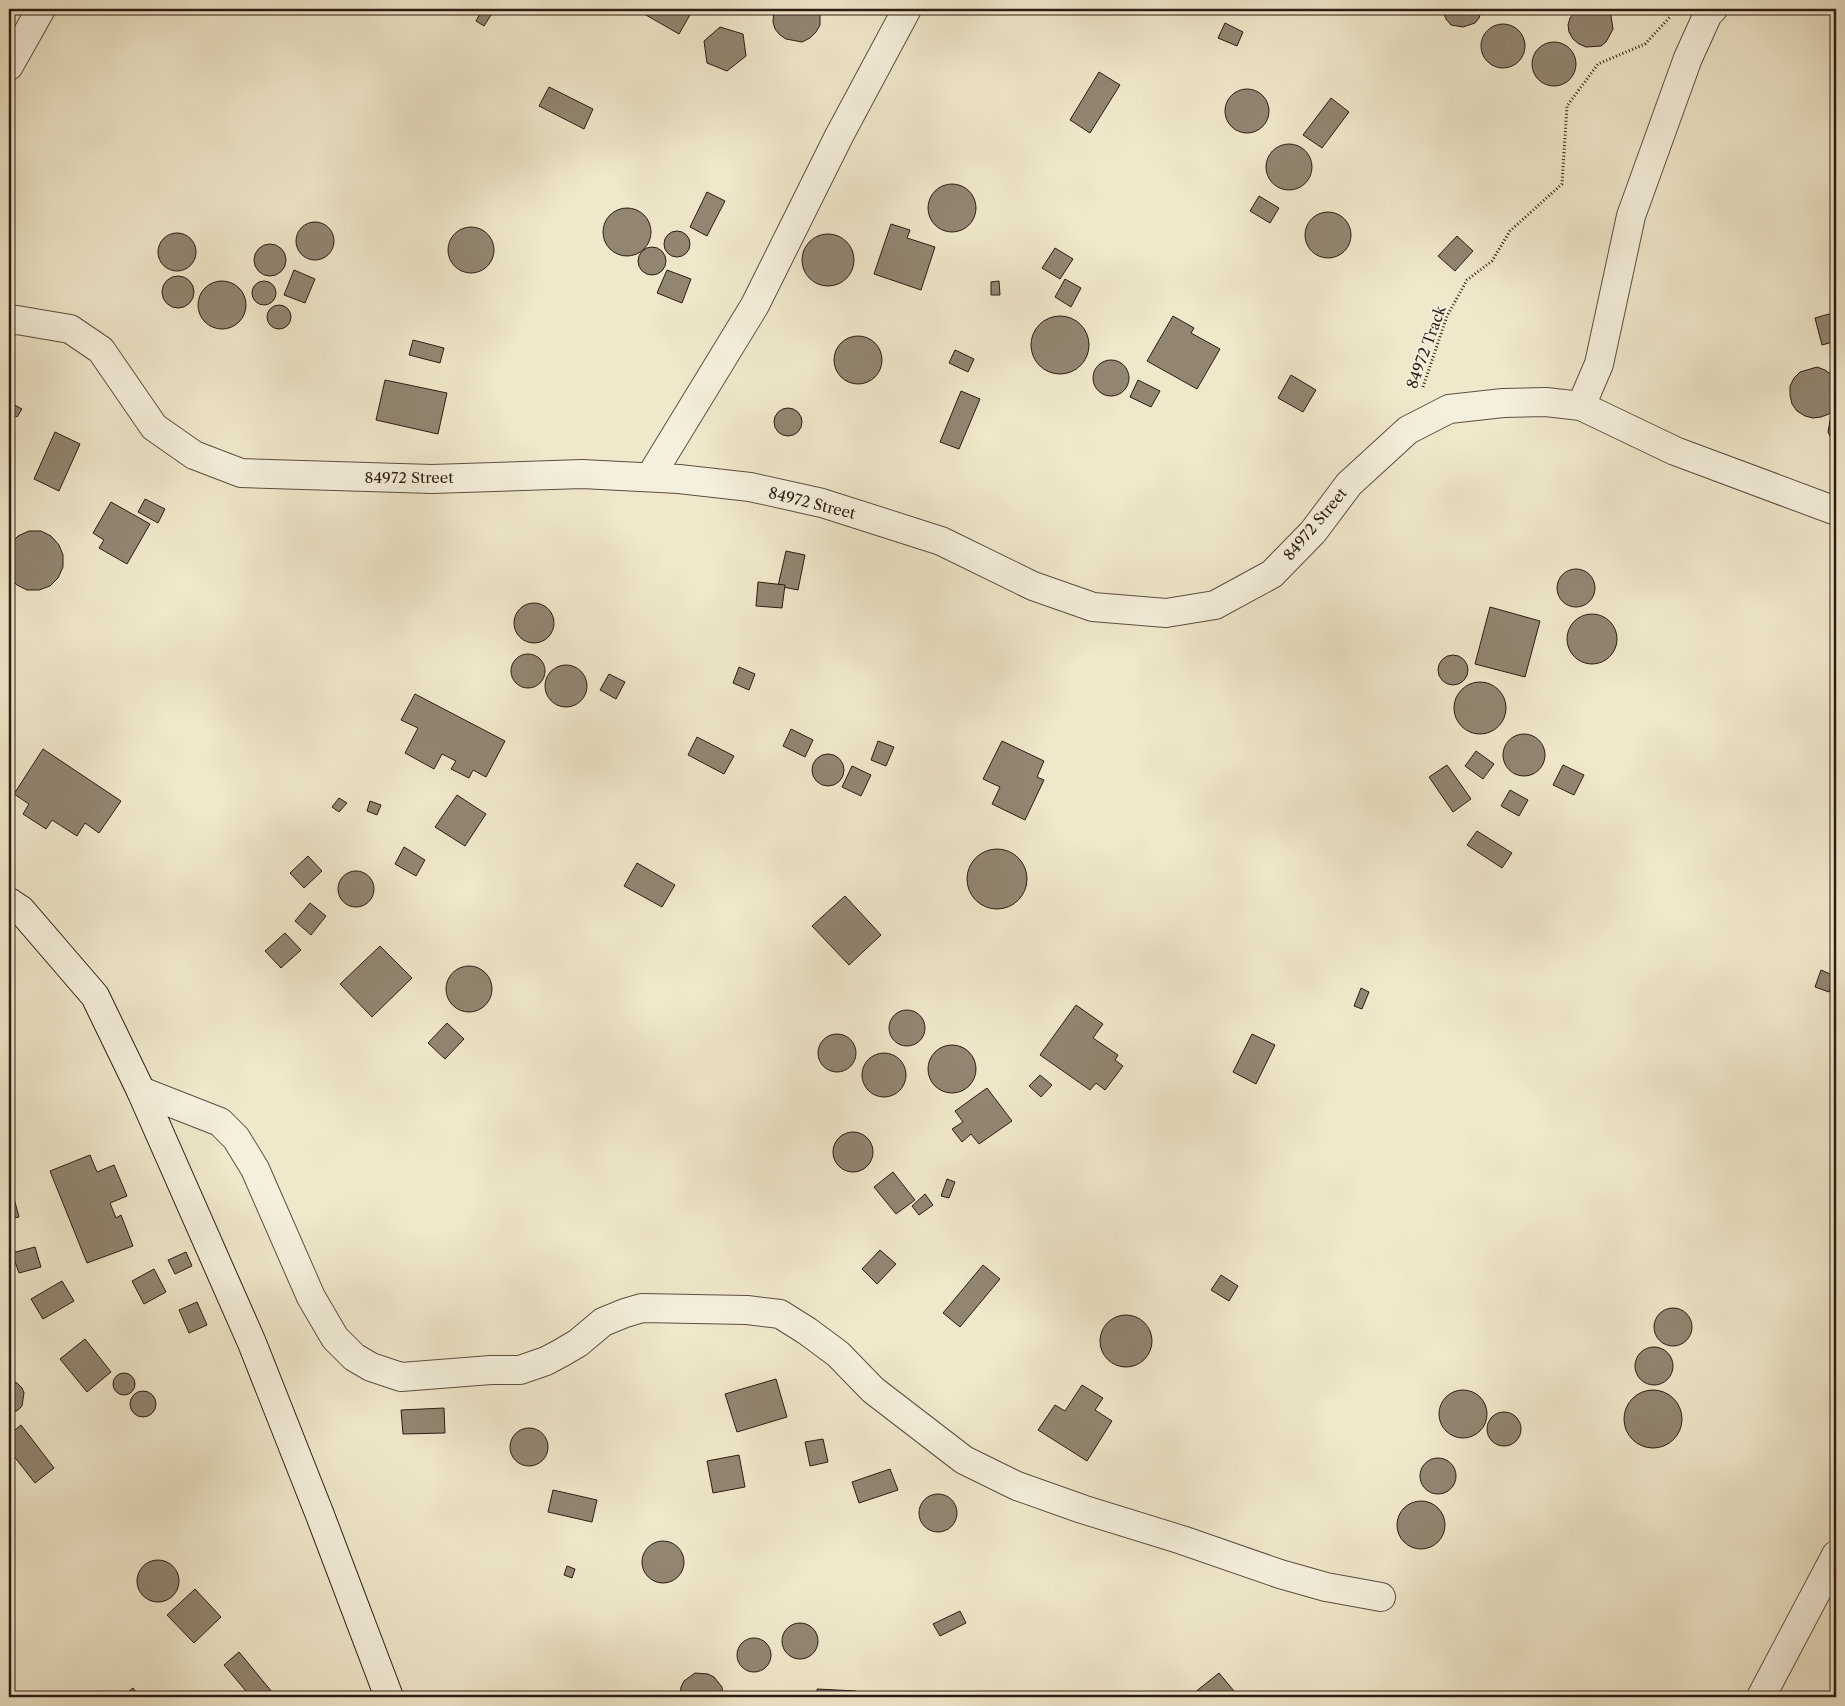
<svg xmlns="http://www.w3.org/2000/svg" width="1845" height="1706" viewBox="0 0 1845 1706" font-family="'Libre Caslon Text',serif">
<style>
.building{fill:#928673;stroke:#2c1b14}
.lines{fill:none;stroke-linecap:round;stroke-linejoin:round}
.street-casing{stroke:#5d4e42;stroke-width:30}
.secondary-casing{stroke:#2c1b14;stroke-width:30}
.path{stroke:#2c1b14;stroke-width:3;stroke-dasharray:1 2.5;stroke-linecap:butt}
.street{stroke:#f5f0dd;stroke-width:28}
.secondary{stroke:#f5f0dd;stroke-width:28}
.labels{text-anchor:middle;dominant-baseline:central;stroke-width:4;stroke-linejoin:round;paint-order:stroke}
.street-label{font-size:15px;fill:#2c1b14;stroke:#f5f0dd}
</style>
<rect width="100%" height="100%" fill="#f0e8cb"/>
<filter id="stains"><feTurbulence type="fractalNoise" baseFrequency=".004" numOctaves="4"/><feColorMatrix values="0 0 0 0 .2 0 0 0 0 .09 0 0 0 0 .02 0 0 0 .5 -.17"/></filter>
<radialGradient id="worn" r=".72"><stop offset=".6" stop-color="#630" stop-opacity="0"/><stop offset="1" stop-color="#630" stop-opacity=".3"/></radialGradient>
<g class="building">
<polygon points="334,9 348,9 337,15"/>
<polygon points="640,9 683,9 691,13 679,34 639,11"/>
<polygon points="774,9 820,9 820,25 816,32 810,38 802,42 786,39 780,35 775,29 773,22"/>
<polygon points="1442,9 1482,9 1479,18 1475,23 1463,27 1451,25 1446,19"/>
<polygon points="1577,9 1604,9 1607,10 1611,16 1613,29 1606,42 1601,46 1586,47 1579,44 1573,39 1569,32 1568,25 1570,18"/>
<polygon points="482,10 491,15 484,26 476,21"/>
<polygon points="1225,23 1243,32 1237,46 1218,38"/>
<circle cx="1503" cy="46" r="22"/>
<polygon points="720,27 743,34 746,56 727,71 707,63 704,41"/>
<circle cx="1554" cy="64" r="22"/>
<polygon points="1099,72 1120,85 1090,133 1070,120"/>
<polygon points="549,87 593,109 584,129 539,106"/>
<circle cx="1247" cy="111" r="22"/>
<polygon points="1331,98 1349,112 1322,148 1303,135"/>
<circle cx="1289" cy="167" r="23"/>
<circle cx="952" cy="208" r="24"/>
<polygon points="707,192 725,201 707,236 690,227"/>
<polygon points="1259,196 1279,208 1270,223 1250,211"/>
<circle cx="627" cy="232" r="24"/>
<circle cx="1328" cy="235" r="23"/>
<circle cx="315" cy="241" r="19"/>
<polygon points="891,224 910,230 907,238 935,247 921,290 874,274"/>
<circle cx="471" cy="250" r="23"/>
<circle cx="677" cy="244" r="13"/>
<circle cx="177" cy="252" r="19"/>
<circle cx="828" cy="260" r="26"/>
<polygon points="1457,236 1473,251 1455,271 1438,256"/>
<circle cx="270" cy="260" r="16"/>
<circle cx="652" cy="261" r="14"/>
<polygon points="1055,248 1073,259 1060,279 1042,268"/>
<polygon points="294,270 315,279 305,303 284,295"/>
<polygon points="667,270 691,279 682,303 657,293"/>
<circle cx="178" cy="292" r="16"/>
<polygon points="1065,279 1081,288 1071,307 1055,297"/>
<circle cx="222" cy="305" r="24"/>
<circle cx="264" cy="293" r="12"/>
<polygon points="999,281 1000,295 991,295 991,282"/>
<circle cx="279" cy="317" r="12"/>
<polygon points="1836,312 1836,341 1822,345 1815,318"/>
<circle cx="1060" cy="345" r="29"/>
<polygon points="1173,316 1194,328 1191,333 1220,349 1197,389 1147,361"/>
<circle cx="858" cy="360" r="24"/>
<polygon points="413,340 444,348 440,363 409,355"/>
<polygon points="955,350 974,359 968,372 949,363"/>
<circle cx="1111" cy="378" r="18"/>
<polygon points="1817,367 1825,370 1836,378 1836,406 1829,414 1821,417 1813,418 1805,416 1797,411 1792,404 1790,395 1790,386 1794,378 1800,372"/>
<polygon points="1291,375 1316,390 1303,412 1278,398"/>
<polygon points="385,380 447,393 438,434 376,420"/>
<polygon points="1138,380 1160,391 1151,407 1130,397"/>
<polygon points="961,391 980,399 959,449 940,442"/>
<polygon points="11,403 22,409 17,417 9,412 9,406"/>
<polygon points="1836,408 1836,444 1832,440 1828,432 1831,415"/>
<circle cx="788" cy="422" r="14"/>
<polygon points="55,432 80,444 59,491 34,479"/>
<polygon points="145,499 165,509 158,523 138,512"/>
<polygon points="111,502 150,524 127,564 99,548 104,540 93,533"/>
<polygon points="29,531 41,531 51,536 59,545 63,555 63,567 58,578 50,586 39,590 27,590 17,585 9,577 9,545 18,536"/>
<polygon points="786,551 805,555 798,590 778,586"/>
<circle cx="1576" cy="588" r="19"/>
<polygon points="758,582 785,585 782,608 756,606"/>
<circle cx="534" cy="623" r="20"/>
<polygon points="1490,607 1540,621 1525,677 1475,664"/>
<circle cx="1592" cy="639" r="25"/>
<circle cx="528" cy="671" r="17"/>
<circle cx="1453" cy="670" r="15"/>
<circle cx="566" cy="686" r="21"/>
<polygon points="739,667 755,674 749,690 733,683"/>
<polygon points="609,674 625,682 616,699 600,690"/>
<circle cx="1480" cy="708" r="26"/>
<polygon points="415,694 505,741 486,777 473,770 469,778 451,769 456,761 442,754 434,769 405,753 418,728 401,720"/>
<polygon points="791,729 813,740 805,757 783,746"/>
<circle cx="1524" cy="755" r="21"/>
<polygon points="697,737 734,756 724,774 688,755"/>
<polygon points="878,741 894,747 886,766 871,760"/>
<polygon points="1002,741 1044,761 1037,777 1044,780 1025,820 992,804 1000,787 983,779"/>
<polygon points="43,749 121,801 99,833 85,823 77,836 52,820 46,829 23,814 29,804 14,794"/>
<polygon points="1476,751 1494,764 1483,779 1465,766"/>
<circle cx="828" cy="770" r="16"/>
<polygon points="1447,765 1471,799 1453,812 1429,777"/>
<polygon points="1563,765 1584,775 1574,795 1553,785"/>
<polygon points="852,766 871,775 861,796 842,787"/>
<polygon points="1510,790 1528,800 1519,816 1501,806"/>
<polygon points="457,795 486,814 465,846 435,827"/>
<polygon points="339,798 347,803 339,812 332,807"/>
<polygon points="370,801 381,805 377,815 367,811"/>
<polygon points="1477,831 1512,853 1502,868 1467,845"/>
<polygon points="404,847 425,860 416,876 395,864"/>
<circle cx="997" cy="879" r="30"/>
<polygon points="308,856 322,871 304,888 290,873"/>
<polygon points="637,863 675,885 662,907 624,886"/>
<circle cx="356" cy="889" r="18"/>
<polygon points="845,896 881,935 849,965 812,926"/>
<polygon points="310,903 326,916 311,935 295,921"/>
<polygon points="285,933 301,950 281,968 265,951"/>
<polygon points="380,946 412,978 372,1017 340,984"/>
<circle cx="469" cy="989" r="23"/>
<polygon points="1821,970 1835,976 1829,992 1815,987"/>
<polygon points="1361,988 1369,992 1362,1009 1354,1006"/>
<polygon points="1076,1005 1103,1024 1093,1038 1118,1055 1115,1060 1123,1066 1105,1090 1096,1083 1090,1090 1040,1055"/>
<circle cx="907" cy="1028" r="18"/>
<polygon points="447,1023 464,1039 445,1059 428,1043"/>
<polygon points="1252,1034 1275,1045 1256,1084 1233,1072"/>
<circle cx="837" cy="1053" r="19"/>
<circle cx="952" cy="1069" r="24"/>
<circle cx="884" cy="1075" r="22"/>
<polygon points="1040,1075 1052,1085 1041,1097 1029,1086"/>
<polygon points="987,1088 1012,1121 979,1144 971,1134 962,1142 952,1129 963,1122 955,1111"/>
<circle cx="853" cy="1152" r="20"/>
<polygon points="90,1155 97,1172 114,1165 127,1196 110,1203 116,1218 121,1215 133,1246 87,1263 50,1171"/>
<polygon points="893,1172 915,1200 896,1214 874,1187"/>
<polygon points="947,1179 955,1182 949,1198 941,1196"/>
<polygon points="9,1180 19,1217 9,1219"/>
<polygon points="925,1194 933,1205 919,1215 912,1206"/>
<polygon points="35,1247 41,1267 19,1273 12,1253"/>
<polygon points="880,1250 896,1264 877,1284 862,1269"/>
<polygon points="186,1252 192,1266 175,1274 168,1260"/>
<polygon points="983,1265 1000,1279 960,1327 943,1313"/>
<polygon points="154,1269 166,1292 144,1304 132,1281"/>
<polygon points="1221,1275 1238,1286 1229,1301 1211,1290"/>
<polygon points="62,1281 74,1301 43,1319 31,1299"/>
<polygon points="197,1302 207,1325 189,1333 179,1310"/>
<circle cx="1673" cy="1327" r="19"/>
<circle cx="1126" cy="1341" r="26"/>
<polygon points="85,1339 111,1372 87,1392 60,1359"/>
<circle cx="1654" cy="1366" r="19"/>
<circle cx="124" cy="1384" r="11"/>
<polygon points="776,1379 787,1417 737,1432 725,1394"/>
<polygon points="9,1380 17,1383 22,1388 24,1393 22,1406 18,1410 9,1415"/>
<polygon points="1082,1385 1103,1398 1095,1410 1112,1421 1087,1461 1038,1430 1055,1405 1065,1411"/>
<circle cx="1463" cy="1414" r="24"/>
<circle cx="1653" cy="1419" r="29"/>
<circle cx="143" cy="1404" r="13"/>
<polygon points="444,1408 445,1433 403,1434 401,1410"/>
<circle cx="1504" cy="1429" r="17"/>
<polygon points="21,1425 54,1468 35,1483 9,1450 9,1435"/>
<circle cx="529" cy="1447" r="19"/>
<polygon points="823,1439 828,1462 810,1466 805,1442"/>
<polygon points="739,1455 745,1487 713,1493 707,1461"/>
<circle cx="1438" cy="1476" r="18"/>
<polygon points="890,1469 898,1490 859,1503 852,1482"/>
<polygon points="553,1490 597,1500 592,1522 548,1512"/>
<circle cx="938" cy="1513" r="19"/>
<circle cx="1421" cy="1525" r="24"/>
<circle cx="663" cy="1562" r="21"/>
<circle cx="158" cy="1581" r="21"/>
<polygon points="567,1566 575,1569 572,1578 564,1575"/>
<polygon points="195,1589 221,1617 194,1643 167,1615"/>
<polygon points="960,1611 966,1623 940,1636 933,1624"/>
<circle cx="800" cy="1641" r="18"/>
<circle cx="754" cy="1655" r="17"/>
<polygon points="239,1652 272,1692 266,1697 251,1697 224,1665"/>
<polygon points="695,1673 708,1674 714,1677 722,1687 723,1697 680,1697 681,1687 684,1681"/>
<polygon points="1219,1673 1239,1697 1189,1697"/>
<polygon points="133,1688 140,1697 122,1697"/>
<polygon points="817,1689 856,1691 856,1697 817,1697"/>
</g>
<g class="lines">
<g class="street-casing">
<g id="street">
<polyline points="9,66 41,9"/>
<polyline points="9,321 17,320 70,329 101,350 154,427 194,455 241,473 432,479 582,474 679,479 750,487 822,503 941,541 1033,586 1093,607 1166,613 1215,605 1272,574 1313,532 1349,484 1408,430 1449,409 1503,403 1546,402 1581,406 1675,451 1836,511"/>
<polyline points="1581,406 1599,364 1631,216 1688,58 1708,14 1713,9"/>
<polyline points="650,477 755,305 839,136 907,9"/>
<polyline points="141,1091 220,1122 236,1138 255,1169 311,1297 335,1338 354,1357 371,1367 401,1377 491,1370 520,1370 546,1361 561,1353 578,1343 603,1322 625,1313 642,1308 747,1310 780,1314 807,1331 838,1354 873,1390 964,1460 1017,1486 1082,1509 1182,1540 1280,1574 1326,1587 1381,1597"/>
<polyline points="1761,1697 1836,1555"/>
</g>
</g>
<g class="secondary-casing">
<polyline id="secondary" points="9,902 21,910 95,996 141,1091 252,1343 320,1515 389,1697"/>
</g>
<polyline class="path" points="1423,387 1447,316 1467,280 1492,261 1510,231 1562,184 1567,106 1598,64 1645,44 1670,17"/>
<use href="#street" class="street"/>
<use href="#secondary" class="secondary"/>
</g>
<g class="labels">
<g class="street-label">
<text transform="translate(1426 347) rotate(-70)">84972 Track</text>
<text x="409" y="477">84972 Street</text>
<text transform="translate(812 503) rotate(14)">84972 Street</text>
<text transform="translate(1315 524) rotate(-50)">84972 Street</text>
</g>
</g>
<rect width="1845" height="1706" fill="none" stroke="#f0e8cb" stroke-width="30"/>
<rect x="10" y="10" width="1825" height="1686" fill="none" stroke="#2c1b14" stroke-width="2.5"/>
<rect x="15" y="15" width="1815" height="1676" fill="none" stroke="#2c1b14"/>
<rect width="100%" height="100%" filter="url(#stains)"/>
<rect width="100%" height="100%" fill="url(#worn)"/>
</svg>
